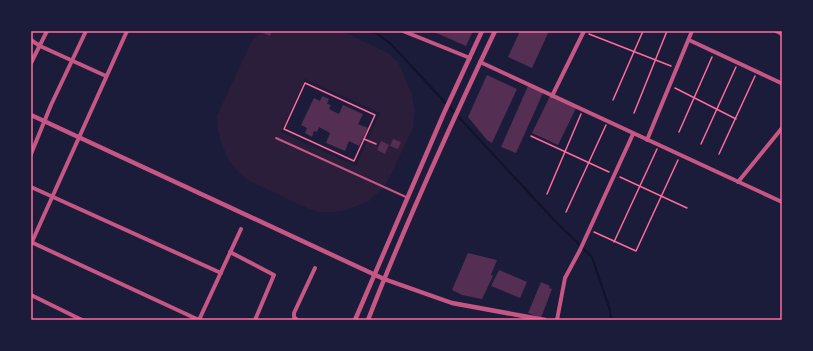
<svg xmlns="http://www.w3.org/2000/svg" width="813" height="351" viewBox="0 0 813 351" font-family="'Fira Sans Condensed',sans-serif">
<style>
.green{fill:#2a1e3b;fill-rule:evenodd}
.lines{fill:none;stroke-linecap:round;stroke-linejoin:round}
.stream{stroke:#12122b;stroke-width:2}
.building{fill:#542f53}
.path{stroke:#ff6b9d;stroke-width:1.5}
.service{stroke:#c65784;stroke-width:2}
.minor{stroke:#c65784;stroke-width:4}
.tertiary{stroke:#c65784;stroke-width:4.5}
.neatline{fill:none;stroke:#ff6b9d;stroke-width:1.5}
</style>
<rect width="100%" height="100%" fill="#1b1b3a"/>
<path class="green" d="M272 31H342L388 53 398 62 412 94 415 112 413 128 392 172 384 187 369 201 347 210 334 212H320L307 208 247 180 236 169 228 159 222 145 218 130 217 116 252 40 261 33 270 36ZM305 79 380 113 356 166 281 132Z"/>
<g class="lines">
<polyline class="stream" points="369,31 376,33 390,43 554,220 592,257 610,310 611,320"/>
</g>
<g class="building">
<polygon points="258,31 272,31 270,36"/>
<polygon points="432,31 473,31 466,46"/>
<polygon points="520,31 549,31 532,68 508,57"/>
<polygon points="487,75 517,89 492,143 487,140 468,117"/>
<polygon points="528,86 543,93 516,153 501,147"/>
<polygon points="322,96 329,99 327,104 331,105 329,109 339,114 343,105 363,114 358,124 368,128 359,146 349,141 345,151 326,143 330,133 319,127 317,132 314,131 312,137 305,133 307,128 301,125 314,98 320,101"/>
<polygon points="550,96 576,108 558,145 532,133"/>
<polygon points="393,139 401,142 398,149 390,146"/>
<polygon points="381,141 389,145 385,154 377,150"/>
<polygon points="468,253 497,260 491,275 493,276 482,299 462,295 452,290"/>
<polygon points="499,270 527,282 520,298 491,286"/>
<polygon points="541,282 550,286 549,288 552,289 541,318 528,313"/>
</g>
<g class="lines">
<g class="path">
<polyline points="589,34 671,66"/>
<polygon points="305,83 375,115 354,161 284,129"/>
<polyline points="675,88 736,119"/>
<polyline points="613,100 643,31"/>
<polyline points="634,113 667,31"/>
<polyline points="679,132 712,57"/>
<polyline points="531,136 609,172"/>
<polyline points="364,139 376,144"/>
<polyline points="701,144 736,67"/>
<polyline points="719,154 755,76"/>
<polyline points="620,177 687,208"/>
<polyline points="547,194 581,114"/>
<polyline points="566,212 606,125"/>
<polyline points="594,232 636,251 678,160"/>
<polyline points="614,242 657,149"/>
</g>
<polyline class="service" points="276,138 406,197"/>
<g class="minor">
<polyline points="403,31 470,58"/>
<polyline points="776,31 782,34"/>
<polyline points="31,40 40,46 106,76"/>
<polyline points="689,40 781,83"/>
<polyline points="480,62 782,202"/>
<polyline points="31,63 47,31"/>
<polyline points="552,96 584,31"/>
<polyline points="647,140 692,31"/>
<polyline points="31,154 51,105 86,31"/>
<polyline points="738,182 782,128"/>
<polyline points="31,187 221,273"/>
<polyline points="31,242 199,320"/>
<polyline points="31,244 127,31"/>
<polyline points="230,252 274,275 255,320"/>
<polyline points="31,295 82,320"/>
<polyline points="199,320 241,229"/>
<polyline points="297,320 294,317 294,313 315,268"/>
<polyline points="557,320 565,278 580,250 633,134"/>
</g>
<g class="tertiary">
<polyline points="31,115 384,279 452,303 545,320"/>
<polyline points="355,320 444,113 482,31"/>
<path d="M368 320C406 222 450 126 495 31"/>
</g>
</g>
<rect width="813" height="351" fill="none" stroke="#1b1b3a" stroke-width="64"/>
<rect x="32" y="32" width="749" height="287" class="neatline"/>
</svg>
